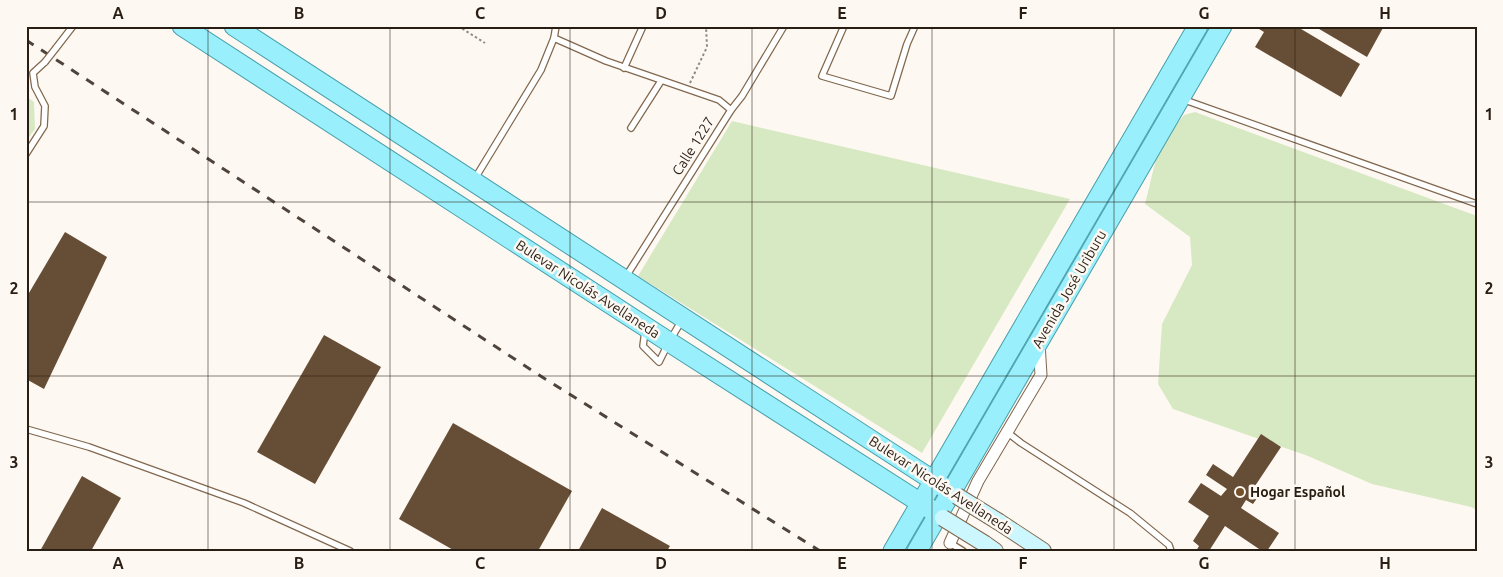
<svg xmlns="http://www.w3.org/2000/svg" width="1503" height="577" viewBox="0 0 1503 577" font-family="Ubuntu,sans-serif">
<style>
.green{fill:#d7e9c2}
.building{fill:#664d35}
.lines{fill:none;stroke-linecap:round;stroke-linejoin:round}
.service-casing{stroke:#81684e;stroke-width:8}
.minor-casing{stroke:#81684e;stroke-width:13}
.secondary-casing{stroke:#81684e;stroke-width:18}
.primary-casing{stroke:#479faa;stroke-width:21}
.path{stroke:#918981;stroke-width:2;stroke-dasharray:2.5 2.5;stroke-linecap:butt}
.service{stroke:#fff;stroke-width:5.5}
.minor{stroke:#fff;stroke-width:11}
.secondary{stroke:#cdf7fe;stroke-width:16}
.primary{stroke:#9aeffc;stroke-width:19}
.rail{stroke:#4e443b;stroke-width:3;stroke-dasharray:9 9;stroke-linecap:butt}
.service-bridge-casing{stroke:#81684e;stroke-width:8;stroke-linecap:butt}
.secondary-bridge-casing{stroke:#81684e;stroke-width:18;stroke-linecap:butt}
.service-bridge{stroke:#fff;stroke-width:5.5}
.secondary-bridge{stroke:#cdf7fe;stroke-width:16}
.grid{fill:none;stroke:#291e14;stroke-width:1;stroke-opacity:0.55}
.poi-dot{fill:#74502a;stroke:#fef8f2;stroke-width:2}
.labels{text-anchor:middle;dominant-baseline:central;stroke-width:5;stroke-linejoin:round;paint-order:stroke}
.street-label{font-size:14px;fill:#291e14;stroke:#fef8f2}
.poi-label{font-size:14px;font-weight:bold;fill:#291e14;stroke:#fef8f2;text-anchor:start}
.neatline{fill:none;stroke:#291e14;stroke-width:2}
.grid-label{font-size:16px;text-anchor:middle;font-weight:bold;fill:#291e14}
</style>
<rect width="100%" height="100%" fill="#fef8f2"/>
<g class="green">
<polygon points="26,96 34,102 35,129 26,141"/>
<polygon points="1195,112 1477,216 1477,510 1471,507 1372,484 1308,456 1173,409 1158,384 1162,324 1192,265 1190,237 1145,204 1156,159 1165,138 1184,115"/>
<polygon points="732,121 1070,199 922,453 638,276"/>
</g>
<g class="building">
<polygon points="1254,26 1296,26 1360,64 1341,97 1255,47 1264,32"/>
<polygon points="1314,26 1384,26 1367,57"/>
<polygon points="65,232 107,257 44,389 26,379 26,298"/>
<polygon points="324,335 381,367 315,484 257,452"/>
<polygon points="453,423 572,491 538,551 455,551 399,519"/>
<polygon points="1261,434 1281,447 1253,489 1260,494 1253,504 1246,500 1241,508 1279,533 1267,551 1262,551 1225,526 1209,551 1196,551 1199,546 1193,541 1209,516 1188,502 1201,483 1221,496 1227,489 1206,475 1213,464 1233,477"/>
<polygon points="82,476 121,498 91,551 40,551"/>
<polygon points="602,508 670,546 667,551 578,551"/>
</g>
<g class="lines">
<g class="service-casing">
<g id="service">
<polyline points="844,26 822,76 891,96 907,44 915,26"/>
<polyline points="554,38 606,61 719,100 731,110"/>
<polyline points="56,48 73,26"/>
<polyline points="624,68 643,26"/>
<polyline points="1182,99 1477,204"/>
<polyline points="631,128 661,81"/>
<polyline points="26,154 44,126 45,106 35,87 33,73 45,62"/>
<polyline points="474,180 541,70 554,38 556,26"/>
<polyline points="625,278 731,110 742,96 784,26"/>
<polyline points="645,331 643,346 659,362 669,342 682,320"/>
<polyline points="26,429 89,447 244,503 350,551"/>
<polyline points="1007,432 1021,443 1130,513 1169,545 1171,551"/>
<polyline points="950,543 963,551"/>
</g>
</g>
<g class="minor-casing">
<polyline id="minor" points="950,543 978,481 1041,375 1039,343"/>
</g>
<g class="secondary-casing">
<g id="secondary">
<polyline points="999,522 1043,551"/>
<polyline points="985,544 995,551"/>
</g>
</g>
<g class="primary-casing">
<g id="primary">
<polyline points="182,26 669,342 938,514"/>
<polyline points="234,26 951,492"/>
<polyline points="893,551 1198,26"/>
<polyline points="917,551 1222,26"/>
</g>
</g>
<g class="path">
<polyline points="458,26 485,43"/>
<polyline points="690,83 707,47 706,26"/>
</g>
<use href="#service" class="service"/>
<use href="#minor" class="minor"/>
<use href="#secondary" class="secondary"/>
<use href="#primary" class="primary"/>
<polyline class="rail" points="26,40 539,375 820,551"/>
<g class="service-bridge-casing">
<polyline id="service-bridge" points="45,62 56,48"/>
</g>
<g class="secondary-bridge-casing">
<g id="secondary-bridge">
<polyline points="957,496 999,522"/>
<polyline points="943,518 985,544"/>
</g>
</g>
<use href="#service-bridge" class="service-bridge"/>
<use href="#secondary-bridge" class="secondary-bridge"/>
</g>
<path class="grid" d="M208 26V551M390 26V551M570 26V551M752 26V551M932 26V551M1114 26V551M1295 26V551M26 202H1477M26 376H1477"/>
<circle class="poi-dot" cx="1240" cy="492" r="5"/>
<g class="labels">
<g class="street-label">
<text transform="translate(693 146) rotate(-58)">Calle 1227</text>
<text transform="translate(588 289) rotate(33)">Bulevar Nicolás Avellaneda</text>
<text transform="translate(1069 289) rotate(-60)">Avenida José Uriburu</text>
<text transform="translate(941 485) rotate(33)">Bulevar Nicolás Avellaneda</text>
</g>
<g class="poi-label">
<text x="1250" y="492">Hogar Español</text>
</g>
</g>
<rect width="1503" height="577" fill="none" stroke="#fef8f2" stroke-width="55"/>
<rect x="28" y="28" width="1448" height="522" class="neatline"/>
<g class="grid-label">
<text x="118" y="19">A</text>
<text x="299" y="19">B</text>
<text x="480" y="19">C</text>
<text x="661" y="19">D</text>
<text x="842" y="19">E</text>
<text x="1023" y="19">F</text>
<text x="1204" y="19">G</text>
<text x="1385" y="19">H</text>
<text x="14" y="120">1</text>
<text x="1489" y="120">1</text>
<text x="14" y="294">2</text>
<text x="1489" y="294">2</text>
<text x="14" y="468">3</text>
<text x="1489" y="468">3</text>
<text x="118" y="569">A</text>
<text x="299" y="569">B</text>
<text x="480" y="569">C</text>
<text x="661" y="569">D</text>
<text x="842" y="569">E</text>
<text x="1023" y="569">F</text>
<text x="1204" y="569">G</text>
<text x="1385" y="569">H</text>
</g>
</svg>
